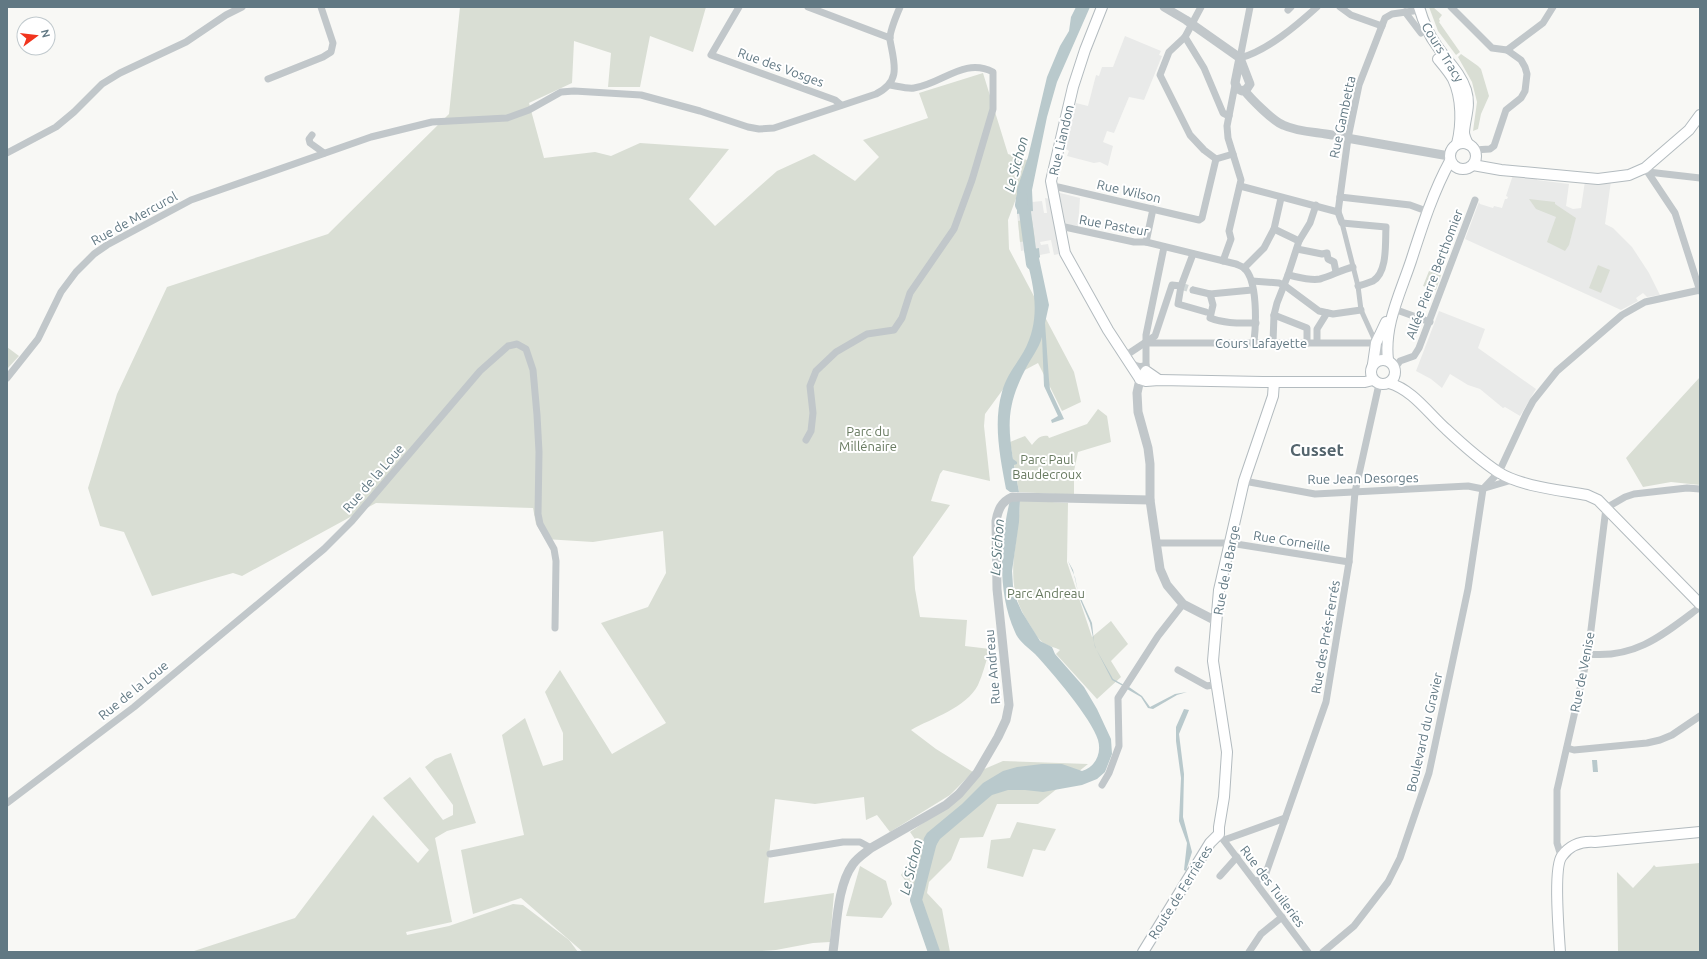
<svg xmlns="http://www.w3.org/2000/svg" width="1707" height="959" viewBox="0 0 1707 959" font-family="Ubuntu,sans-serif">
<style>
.built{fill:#e9eae9}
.green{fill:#d9ded4}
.water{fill:#b9c9cc}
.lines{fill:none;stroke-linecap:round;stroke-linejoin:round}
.river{stroke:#b9c9cc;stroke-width:12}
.minor-tunnel{stroke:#d2d8d8;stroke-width:7;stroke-dasharray:7 3.5;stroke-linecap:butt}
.secondary-casing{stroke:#b3bbbf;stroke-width:12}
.pedestrian{stroke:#c1c7ca;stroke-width:5}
.minor{stroke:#c1c7ca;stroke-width:7}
.tertiary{stroke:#c1c7ca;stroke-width:9}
.secondary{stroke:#fff;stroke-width:10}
.labels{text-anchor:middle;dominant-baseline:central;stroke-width:4;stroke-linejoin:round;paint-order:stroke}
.street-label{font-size:13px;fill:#617883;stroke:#fff}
.park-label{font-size:13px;fill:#687a60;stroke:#fff}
.water-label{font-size:14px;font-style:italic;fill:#5c787d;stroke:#fff}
.district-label{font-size:17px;font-weight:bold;fill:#54656d;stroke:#fff}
</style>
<rect width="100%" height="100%" fill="#f8f8f5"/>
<g class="built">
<polygon points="1125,36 1161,51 1159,55 1162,56 1144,100 1129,97 1114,133 1107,131 1103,142 1113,146 1108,166 1100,162 1094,163 1067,156 1069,151 1065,148 1076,103 1088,106 1096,75 1099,76 1102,67 1113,67"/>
<polygon points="1513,175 1537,176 1537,180 1569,184 1566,206 1573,209 1581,208 1585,181 1611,181 1605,224 1613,228 1632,247 1649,273 1660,295 1647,297 1643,293 1636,298 1638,301 1621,310 1465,239 1479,202 1480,204 1493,208 1494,206 1502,208 1505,199 1507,199 1508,197 1506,196"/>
<polygon points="1060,193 1080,198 1078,226 1072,225 1057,237 1059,254 1054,255 1051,240 1040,242 1041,245 1048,244 1050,253 1040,255 1039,248 1021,251 1017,214 1033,211 1032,202 1042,201 1044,213 1047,213 1045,198 1051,199"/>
<polygon points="1439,311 1485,329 1478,348 1536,389 1520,416 1505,407 1503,408 1480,389 1468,385 1450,374 1442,388 1431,379 1416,371"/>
</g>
<g class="green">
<path d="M460 7H706L693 52 650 36 640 87H608L611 53 574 41 572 83 529 103 544 158 595 152 611 156 640 143 729 149 689 199 715 226 777 171 814 154 855 181 879 157 863 140 928 118 919 93 983 73 1008 154 1030 161 1008 220 1009 249 1074 372 1081 402 1062 411 1038 363 1012 377 985 414 984 426 990 481 943 470 940 474 931 501 950 505 913 557 915 589 920 617 967 620 965 646 990 649C986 661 983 674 978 685 966 708 932 718 911 730L936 749 973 772 950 795 890 832 877 815 866 820 864 797 815 804 775 799 764 903 834 893 830 942 813 943 776 950 751 952H583L521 898 473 914 461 850 524 835 502 735 525 718 543 766 563 760V733L545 692 560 670 612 754 666 723 601 623 648 607 666 573 663 531 593 542 545 539 536 524 533 508 376 503 242 576 233 573 152 596 124 532 100 526 88 488 117 394 167 287 328 234 449 114Z"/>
<polygon points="1429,7 1433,7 1442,15 1439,19 1440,21 1439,22 1460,52 1456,55 1438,31"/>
<polygon points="1461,54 1478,66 1481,69 1489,96 1481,114 1478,129 1473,131 1477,102 1472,82 1458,57"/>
<polygon points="1529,199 1555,202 1555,204 1576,218 1569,245 1565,251 1547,242 1556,217 1536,209"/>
<polygon points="1030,219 1032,220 1035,240 1020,242 1018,221"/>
<polygon points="1598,265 1610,270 1601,293 1589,288"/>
<polygon points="1429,271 1441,275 1436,290 1423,286"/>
<polygon points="7,347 19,356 7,369"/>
<polygon points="1700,377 1700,485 1671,482 1643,487 1626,458"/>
<path d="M1098 409 1107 416 1111 442 1078 452 1074 471V495L1019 492 1010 442 1025 436 1032 445C1037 439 1040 435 1048 436L1049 438 1087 424Z"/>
<path d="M1020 500 1068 503 1067 562 1092 637 1111 621 1128 644 1111 661 1121 677 1097 699 1056 654 1060 650C1055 647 1050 647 1045 644 1038 640 1034 632 1030 625 1000 582 1019 547 1020 500Z"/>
<polygon points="451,753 476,823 447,831 435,838 452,922 406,932 407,935 449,926 513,904 523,905 569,940 578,952 191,952 295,918 373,815 418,863 429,850 383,798 410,777 443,820 453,815 453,805 425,767 435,759"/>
<polygon points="1003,761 1088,764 1038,804 997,804 983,837 960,838 951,860 929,882 927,893 942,909 950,952 930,952 914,892 901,875 919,845 910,832 961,797 982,770"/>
<polygon points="1017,822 1056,829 1045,851 1033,849 1023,877 987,868 991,840 1010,838"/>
<polygon points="1700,863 1700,952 1618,952 1617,872 1633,888 1651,869 1654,865 1656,867"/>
<polygon points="860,866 886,881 892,904 882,918 846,916"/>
</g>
<g class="water">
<polygon points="1076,7 1090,7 1057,82 1047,117 1032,190 1033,211 1017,214 1017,189 1028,157 1047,77 1060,46 1069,31 1071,17"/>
<path d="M1039 248 1040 257 1039 258 1049 305 1045 323 1049 380 1050 389 1064 419 1052 423 1051 420 1058 416 1044 386 1042 337C1039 349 1030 359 1025 370 1008 403 1007 423 1013 459L1017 462V464L1014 465 1019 492H1010L1006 489C1000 457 993 423 1002 392 1006 376 1016 365 1024 351 1042 318 1034 285 1024 250Z"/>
<path d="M1010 500H1020L1019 522 1012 571 1013 586 1017 601 1022 612 1040 641 1052 647 1055 654 1084 687 1097 709 1111 739 1112 754 1105 772 1097 779 1082 785 1043 792 1025 790H1008L992 795 940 839 931 854 921 850 924 838 927 833 962 804 983 783 1003 771 1017 767 1042 764H1062L1082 771C1095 767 1102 754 1098 740 1092 719 1051 671 1035 654 1028 647 1019 642 1015 632 997 592 1000 542 1010 500Z"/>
<polygon points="1068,561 1073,570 1078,592 1092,623 1094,642 1096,649 1113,679 1124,685 1123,686 1112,680 1095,647 1090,623 1079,597 1075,577"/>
<polygon points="1129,687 1142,696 1150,707 1175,694 1187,692 1177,695 1153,709 1148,708 1141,697 1127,689"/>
<polygon points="1184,709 1189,710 1179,734 1184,774 1183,817 1192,852 1186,871 1184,870 1187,843 1179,821 1181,778 1176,741 1176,727"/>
<polygon points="1592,760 1597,760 1598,772 1593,772"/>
</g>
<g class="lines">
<g class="river">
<polyline points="1022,198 1021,205 1025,212 1032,264"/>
<polyline points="932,838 916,900 934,952"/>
</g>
<polyline class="minor-tunnel" points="1181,286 1193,290"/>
<g class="secondary-casing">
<g id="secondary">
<polyline points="1102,7 1085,50 1073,87 1051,181 1065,253 1108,330 1140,379 1146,381 1159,380 1263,382 1365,382 1373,380"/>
<path d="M1419 7C1423 21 1428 34 1437 46 1447 61 1460 72 1466 90 1471 106 1465 117 1464 132 1464 136 1466 140 1468 144"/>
<path d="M1438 59C1443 65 1449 72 1453 79 1462 98 1462 124 1457 144"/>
<circle cx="1463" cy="156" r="13"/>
<polyline points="1473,165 1501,170 1598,179 1629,175 1645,168 1689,130 1700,115"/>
<circle cx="1383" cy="372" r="12"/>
<path d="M1388 360C1384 325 1400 294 1411 261 1422 227 1433 192 1450 161"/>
<polyline points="1373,364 1376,343 1386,322"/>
<polyline points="1140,379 1146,371 1159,380"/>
<path d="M1389 383C1413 390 1428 413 1446 429 1462 444 1480 460 1498 472 1522 487 1560 490 1587 495L1598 500 1700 604"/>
<polyline points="1143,952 1210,843 1219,834 1219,827 1224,797 1227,752 1213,661 1219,590 1244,481 1273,396 1274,382"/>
<path d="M1560 952C1559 935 1553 867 1562 856 1570 845 1582 841 1595 842L1700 832"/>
</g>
</g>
<polyline class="pedestrian" points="1342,223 1358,286 1361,310 1376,343"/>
<g class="minor">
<polyline points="739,7 711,55 835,100 841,105"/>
<polyline points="808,7 890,38"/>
<polyline points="1201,7 1185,37 1169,52 1160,75 1190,135 1204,150 1216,159"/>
<path d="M1250 7 1240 58C1268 50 1296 26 1317 7"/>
<polyline points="1340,7 1351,15 1382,26"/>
<polyline points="1451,7 1492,48 1507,50 1521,60 1525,67 1527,74 1525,91 1521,98 1506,110 1494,146 1490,149 1474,150"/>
<polyline points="1288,10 1291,7"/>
<polyline points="1405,12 1421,33"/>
<polyline points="1185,37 1204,68 1223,113 1229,116"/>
<polyline points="1507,50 1543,23 1553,7"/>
<polyline points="268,79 323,57 331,52 333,43 321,7"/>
<polyline points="312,135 309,139 310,143 324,153"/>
<polyline points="7,153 56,127 74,112 102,84 120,73 186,42 226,15 242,7"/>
<polyline points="1216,159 1233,154"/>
<polyline points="1645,168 1675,213 1700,291"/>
<polyline points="1648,172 1700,178"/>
<polyline points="1240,186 1338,212"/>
<polyline points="1053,189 1058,187 1199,220 1202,218 1216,159"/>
<polyline points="1340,197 1410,205 1429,212"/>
<path d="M1060 226 1134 242H1146L1236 264C1238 265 1242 266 1244 268 1258 280 1256 325 1254 342"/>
<polyline points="1274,229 1299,241"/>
<polyline points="1146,242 1153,209"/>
<polyline points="1297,249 1322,254 1327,253 1328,259 1334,262 1336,272"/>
<polyline points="1223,261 1231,239 1229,231 1241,180 1228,138 1227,126 1235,85"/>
<polyline points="1244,268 1264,248 1274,229 1281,198"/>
<path d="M1288 275C1298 277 1310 281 1320 279 1331 276 1341 270 1353 267"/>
<polyline points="1252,281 1279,283 1284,285 1319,311 1333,314 1361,310"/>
<polyline points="1181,286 1178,304 1206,312"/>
<path d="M1358 286C1362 285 1368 283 1373 281 1388 272 1385 242 1386 227L1342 223 1338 212 1348 138 1359 85 1385 18 1392 14 1420 10"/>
<polyline points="1193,290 1210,294 1252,290"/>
<path d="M1210 294 1213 305 1210 318C1225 324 1240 323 1256 323"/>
<polyline points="1394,309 1430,322"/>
<polyline points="1274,315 1307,328 1307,343"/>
<polyline points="1273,342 1274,315 1277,303 1288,275 1299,241 1310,223 1316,205"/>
<polyline points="1317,342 1317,329 1327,313"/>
<polyline points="1146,343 1376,343 1387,360"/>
<path d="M1146 365C1136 370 1132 362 1125 356L1155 336 1172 285 1181 286 1193 254"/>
<polyline points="1395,368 1400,361 1414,356 1419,348 1475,200"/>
<polyline points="1146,369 1146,335 1164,247"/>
<path d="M7 378 38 339 61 292 76 272 94 254 107 245 191 200 371 137 432 122 507 118 529 110 561 92 574 91 641 95 700 111 748 127 759 129 774 128 876 94C902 81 894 63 890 40 889 33 897 14 900 7"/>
<path d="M806 440 811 431 813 413 810 386 816 371 836 352 867 334 894 330 902 318 910 293 954 229 972 180 993 109V72C964 57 942 84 914 88 907 89 897 86 890 85"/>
<polyline points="1244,481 1315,494 1468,486 1483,489"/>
<polyline points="1485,488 1512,480"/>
<polyline points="1156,543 1230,543 1349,562"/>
<path d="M1588 654C1636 659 1664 634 1700 607"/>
<polyline points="1178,670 1207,686 1218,684"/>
<polyline points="1567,748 1574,750 1647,743 1660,740 1672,735 1700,716"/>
<polyline points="1102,785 1109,773 1119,746 1118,698 1158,636 1183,604"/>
<polyline points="7,803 134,707 324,549 352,521 480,371 508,346 517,344 526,349 533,370 537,415 539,452 538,514 540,524 554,549 556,561 555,628"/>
<polyline points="1219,834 1308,952"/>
<polyline points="1224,840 1285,818"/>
<polyline points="770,854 843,842 860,842 871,848"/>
<polyline points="1561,856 1557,843 1557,790 1588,654 1606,508 1625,497 1634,494 1687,488 1700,489"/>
<polyline points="1220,876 1237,857"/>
<polyline points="1256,882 1266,873 1326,702 1349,562 1355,492 1379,384"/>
<polyline points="1249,952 1261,934 1282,917"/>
<polyline points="1323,952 1354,926 1388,882 1400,858 1429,773 1468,589 1483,489 1499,472 1526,414 1533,401 1557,371 1622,315 1645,302 1700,290"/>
</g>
<g class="tertiary">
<polyline points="1164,7 1186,20 1240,58 1250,84 1246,90 1242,91 1238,89 1235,83 1240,58"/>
<path d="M1244 90C1251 99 1273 121 1283 125 1298 132 1316 132 1332 135"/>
<polyline points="1341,137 1449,156"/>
<polyline points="1140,379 1137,393 1138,412 1148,448 1150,464 1150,500 1160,569 1167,585 1183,604 1216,621"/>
<path d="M833 952C837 925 837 886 853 864 858 857 865 853 871 848L946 805 959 794 977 773 998 737 1006 720 1009 705 997 589 996 521C998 510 1001 502 1012 497L1150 500"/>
</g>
<use href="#secondary" class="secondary"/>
</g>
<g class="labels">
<g class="street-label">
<text transform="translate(1443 52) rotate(58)">Cours Tracy</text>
<text transform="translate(781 67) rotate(20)">Rue des Vosges</text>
<text transform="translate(1342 117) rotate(-78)">Rue Gambetta</text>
<text transform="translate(1061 140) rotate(-77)">Rue Liandon</text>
<text transform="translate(1129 191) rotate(13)">Rue Wilson</text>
<text transform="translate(134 218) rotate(-29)">Rue de Mercurol</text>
<text transform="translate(1114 225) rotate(10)">Rue Pasteur</text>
<text transform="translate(1434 274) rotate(-69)">Allée Pierre Berthomier</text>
<text x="1261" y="343">Cours Lafayette</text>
<text transform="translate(373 478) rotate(-49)">Rue de la Loue</text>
<text transform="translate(1363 478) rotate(-1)">Rue Jean Desorges</text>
<text transform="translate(1292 541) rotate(9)">Rue Corneille</text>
<text transform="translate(1226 570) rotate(-79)">Rue de la Barge</text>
<text transform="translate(1325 637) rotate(-80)">Rue des Prés-Ferrés</text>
<text transform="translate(992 667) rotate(-95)">Rue Andreau</text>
<text transform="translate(1582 672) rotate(-79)">Rue de Venise</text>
<text transform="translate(133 690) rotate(-39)">Rue de la Loue</text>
<text transform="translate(1424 732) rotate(-77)">Boulevard du Gravier</text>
<text transform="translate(1273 886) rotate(53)">Rue des Tuileries</text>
<text transform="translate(1180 892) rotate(-58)">Route de Ferrières</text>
</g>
<g class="park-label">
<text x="868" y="431">Parc du<tspan x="868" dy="15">Millénaire</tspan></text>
<text x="1047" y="459">Parc Paul<tspan x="1047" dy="15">Baudecroux</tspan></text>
<text x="1046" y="593">Parc Andreau</text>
</g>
<g class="water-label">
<text transform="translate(1016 164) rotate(-75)">Le Sichon</text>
<text transform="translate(997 547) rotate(-86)">Le Sichon</text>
<text transform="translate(911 867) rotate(-76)">Le Sichon</text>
</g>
<g class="district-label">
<text x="1317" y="449">Cusset</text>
</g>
</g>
<rect width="1707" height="959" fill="none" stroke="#617883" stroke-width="16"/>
<g transform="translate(36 36) rotate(75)"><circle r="19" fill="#ffffff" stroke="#c0c9cd"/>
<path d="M0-3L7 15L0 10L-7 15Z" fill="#f1341d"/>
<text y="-6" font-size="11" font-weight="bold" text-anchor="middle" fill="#617883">N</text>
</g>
</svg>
